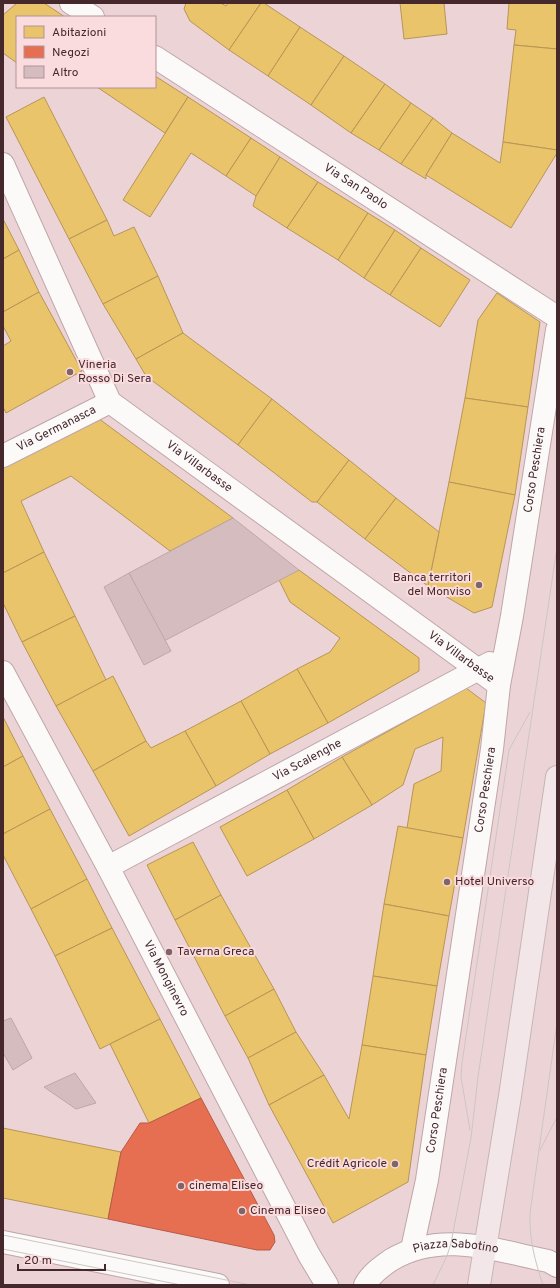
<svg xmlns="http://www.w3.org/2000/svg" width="560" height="1288" viewBox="0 0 560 1288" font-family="Overpass,sans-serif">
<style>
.homes{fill:#e9c46a;stroke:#b89557}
.shops{fill:#e76f51;stroke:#b65a46}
.building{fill:#d5bdbf;stroke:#bfa7a9}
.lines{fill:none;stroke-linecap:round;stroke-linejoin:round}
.minor-casing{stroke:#bea6a8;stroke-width:24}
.major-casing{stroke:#c4b5b7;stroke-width:24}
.minor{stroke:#fcf9f9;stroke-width:22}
.major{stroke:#f2e6e8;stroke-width:22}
.tram{stroke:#cdc5c6;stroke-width:1}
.poi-dot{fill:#7f6468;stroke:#fadbde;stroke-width:1.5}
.labels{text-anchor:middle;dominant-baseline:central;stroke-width:4;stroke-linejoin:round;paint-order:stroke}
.street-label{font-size:12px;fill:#44282c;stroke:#fadbde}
.poi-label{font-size:12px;fill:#44282c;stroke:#fadbde;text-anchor:start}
</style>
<rect width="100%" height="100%" fill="#ecd4d6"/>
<g class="homes">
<polygon points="17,3 44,3 65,17 17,17 17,63 3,53 3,15"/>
<polygon points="186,3 221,3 226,6 228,3 261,3 229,50 190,21 184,9"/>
<polygon points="261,3 264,3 300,27 268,76 229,50"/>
<polygon points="400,3 444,3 447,34 404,39"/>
<polygon points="509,3 557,3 557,49 514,45 516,30 507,29"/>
<polygon points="300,27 344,56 311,105 268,76"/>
<polygon points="514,45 557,49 557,150 503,142"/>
<polygon points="344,56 385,84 351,133 311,105"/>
<polygon points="155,76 188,97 165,133 97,87 155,87"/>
<polygon points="385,84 411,103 379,150 351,133"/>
<polygon points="44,97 107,220 69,239 6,117"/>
<polygon points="188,97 251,138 226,176 191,153 150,217 123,200"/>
<polygon points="411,103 433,118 401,164 379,150"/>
<polygon points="433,118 452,133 426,175 426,179 401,164"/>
<polygon points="452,133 500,163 503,142 557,150 557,153 511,228 426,175"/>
<polygon points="251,138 280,157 256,196 226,176"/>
<polygon points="280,157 318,182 287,228 253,206 256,196"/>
<polygon points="318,182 368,213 338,260 287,228"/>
<polygon points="368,213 395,230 364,278 338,260"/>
<polygon points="3,219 19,250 3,259"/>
<polygon points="107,220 114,236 134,227 158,276 103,304 69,239"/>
<polygon points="395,230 421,248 390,295 364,278"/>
<polygon points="421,248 470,280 440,327 390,295"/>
<polygon points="19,250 39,292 3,312 3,259"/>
<polygon points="158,276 183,333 136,359 103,304"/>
<polygon points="39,292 82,371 6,413 3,407 3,346 11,341 3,326 3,312"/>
<polygon points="497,293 540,322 528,407 465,398 478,320"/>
<polygon points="183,333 272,399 238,445 146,376 136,359"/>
<polygon points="465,398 528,407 515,495 449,482"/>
<polygon points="272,399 349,460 317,502 312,502 238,445"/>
<polygon points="98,418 233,518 170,551 71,476 21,501 44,552 3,573 3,467"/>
<polygon points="349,460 396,498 365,539 317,502"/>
<polygon points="449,482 515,495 492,607 474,613 428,586"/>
<polygon points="396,498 439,532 428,586 365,539"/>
<polygon points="44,552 75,616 22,642 3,603 3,573"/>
<polygon points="299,570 419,658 419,671 328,723 297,669 330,652 340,638 290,602 279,580"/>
<polygon points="75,616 106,680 56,706 22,642"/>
<polygon points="297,669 328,723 270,754 241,701"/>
<polygon points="113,676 146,741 93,771 56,706"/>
<polygon points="466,688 486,703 463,838 407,828 414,784 441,771 443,737 415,749 403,785 372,805 342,757"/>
<polygon points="241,701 270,754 216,786 185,731"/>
<polygon points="3,717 23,756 3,767"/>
<polygon points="185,731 216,786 129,836 93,771 146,741 151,748"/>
<polygon points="23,756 50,809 3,834 3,767"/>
<polygon points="342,757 372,805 314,839 287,790"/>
<polygon points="287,790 314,839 247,876 220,827"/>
<polygon points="50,809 87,879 31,909 3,855 3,834"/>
<polygon points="398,826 463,838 449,916 384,904"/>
<polygon points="193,842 221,895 175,920 147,865"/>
<polygon points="87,879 112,928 55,956 31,909"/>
<polygon points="221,895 274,989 225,1016 175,920"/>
<polygon points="384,904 449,916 437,986 373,976"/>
<polygon points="112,928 160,1019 100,1049 55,956"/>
<polygon points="373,976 437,986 426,1055 362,1045"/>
<polygon points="274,989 296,1032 248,1058 225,1016"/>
<polygon points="160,1019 201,1098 149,1123 110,1044"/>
<polygon points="296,1032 324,1075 269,1105 248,1058"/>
<polygon points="362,1045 426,1055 408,1182 333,1223 269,1105 324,1075 349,1119"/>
<polygon points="3,1128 121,1152 108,1219 3,1198"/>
</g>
<polygon class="shops" points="201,1098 274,1235 275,1242 270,1250 257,1250 108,1219 121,1152 140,1123 149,1123"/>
<g class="building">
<polygon points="233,518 299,570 164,641 129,573"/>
<polygon points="129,573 171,651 144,665 104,587"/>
<polygon points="11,1018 32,1058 13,1070 3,1053 3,1021"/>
<polygon points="75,1073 96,1103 76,1109 44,1087"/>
</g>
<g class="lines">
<g class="minor-casing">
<g id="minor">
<polyline points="71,3 93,17"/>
<path id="s1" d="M155 57 557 317"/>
<path id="s2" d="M3 164 110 402 499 685"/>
<path id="s3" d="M3 456 110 402"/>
<path id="s4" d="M3 672 108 867 309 1255 327 1285"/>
<path id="s5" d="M108 867 490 663"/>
<polyline points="3,1242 218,1285"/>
<path id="s6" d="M412 1249 427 1180 492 749 499 685 512 616 557 330"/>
<path id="s7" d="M365 1285C371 1274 381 1267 391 1260 441 1230 494 1250 548 1261L557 1266"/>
</g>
</g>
<g class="major-casing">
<polyline id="major" points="479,1285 510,1096 557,777"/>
</g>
<use href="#minor" class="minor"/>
<use href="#major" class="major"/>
<g class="tram">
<polyline points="470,1130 461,1077 462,1063 509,750 530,712"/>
<polyline points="540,1150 557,1117"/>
<polyline points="3,1235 251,1285"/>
<polyline points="3,1249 181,1285"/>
<polyline points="433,1285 447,1256 451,1243 471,1138 478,1077 557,547"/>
<path d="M543 1285C535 1261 529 1239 530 1213L557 1023"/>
</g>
</g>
<g class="poi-dot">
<circle cx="70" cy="372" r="4"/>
<circle cx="479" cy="585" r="4"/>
<circle cx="447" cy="882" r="4"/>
<circle cx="169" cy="952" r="4"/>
<circle cx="395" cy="1164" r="4"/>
<circle cx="181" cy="1186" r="4"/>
<circle cx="242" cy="1211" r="4"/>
</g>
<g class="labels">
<g class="street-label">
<text stroke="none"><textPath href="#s1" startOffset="239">Via San Paolo</textPath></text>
<text stroke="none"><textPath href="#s3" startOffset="60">Via Germanasca</textPath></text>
<text stroke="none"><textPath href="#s2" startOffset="371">Via Villarbasse</textPath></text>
<text stroke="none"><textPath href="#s6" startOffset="789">Corso Peschiera</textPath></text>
<text stroke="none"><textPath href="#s2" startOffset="695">Via Villarbasse</textPath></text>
<text stroke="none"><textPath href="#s5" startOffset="226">Via Scalenghe</textPath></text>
<text stroke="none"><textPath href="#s6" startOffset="465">Corso Peschiera</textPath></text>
<text stroke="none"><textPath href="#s4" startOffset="347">Via Monginevro</textPath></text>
<text stroke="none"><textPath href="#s6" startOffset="141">Corso Peschiera</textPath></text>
<text stroke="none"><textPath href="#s7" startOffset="104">Piazza Sabotino</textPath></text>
</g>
<g class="poi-label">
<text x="78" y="365">Vineria<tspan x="78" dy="14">Rosso Di Sera</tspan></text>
<text x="471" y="578" text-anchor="end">Banca territori<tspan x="471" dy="14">del Monviso</tspan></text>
<text x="455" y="882">Hotel Universo</text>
<text x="177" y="952">Taverna Greca</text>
<text x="387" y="1164" text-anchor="end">Crédit Agricole</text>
<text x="189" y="1186">cinema Eliseo</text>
<text x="250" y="1211">Cinema Eliseo</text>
</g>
</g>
<rect width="560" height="1288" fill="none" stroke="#44282c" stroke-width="8"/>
<rect x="16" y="16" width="140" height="72" fill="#fadbde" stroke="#b19397"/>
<rect x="24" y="26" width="20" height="12" fill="#e9c46a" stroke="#b19397"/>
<text x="52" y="36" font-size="12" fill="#44282c">Abitazioni</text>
<rect x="24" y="46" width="20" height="12" fill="#e76f51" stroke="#b19397"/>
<text x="52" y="56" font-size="12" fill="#44282c">Negozi</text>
<rect x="24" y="66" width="20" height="12" fill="#d5bdbf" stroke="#b19397"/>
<text x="52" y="76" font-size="12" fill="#44282c">Altro</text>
<path d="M18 1264v6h87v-6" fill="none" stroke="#44282c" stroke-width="2"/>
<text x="24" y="1264" font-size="12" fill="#44282c" stroke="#fadbde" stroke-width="3" paint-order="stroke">20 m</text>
</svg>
